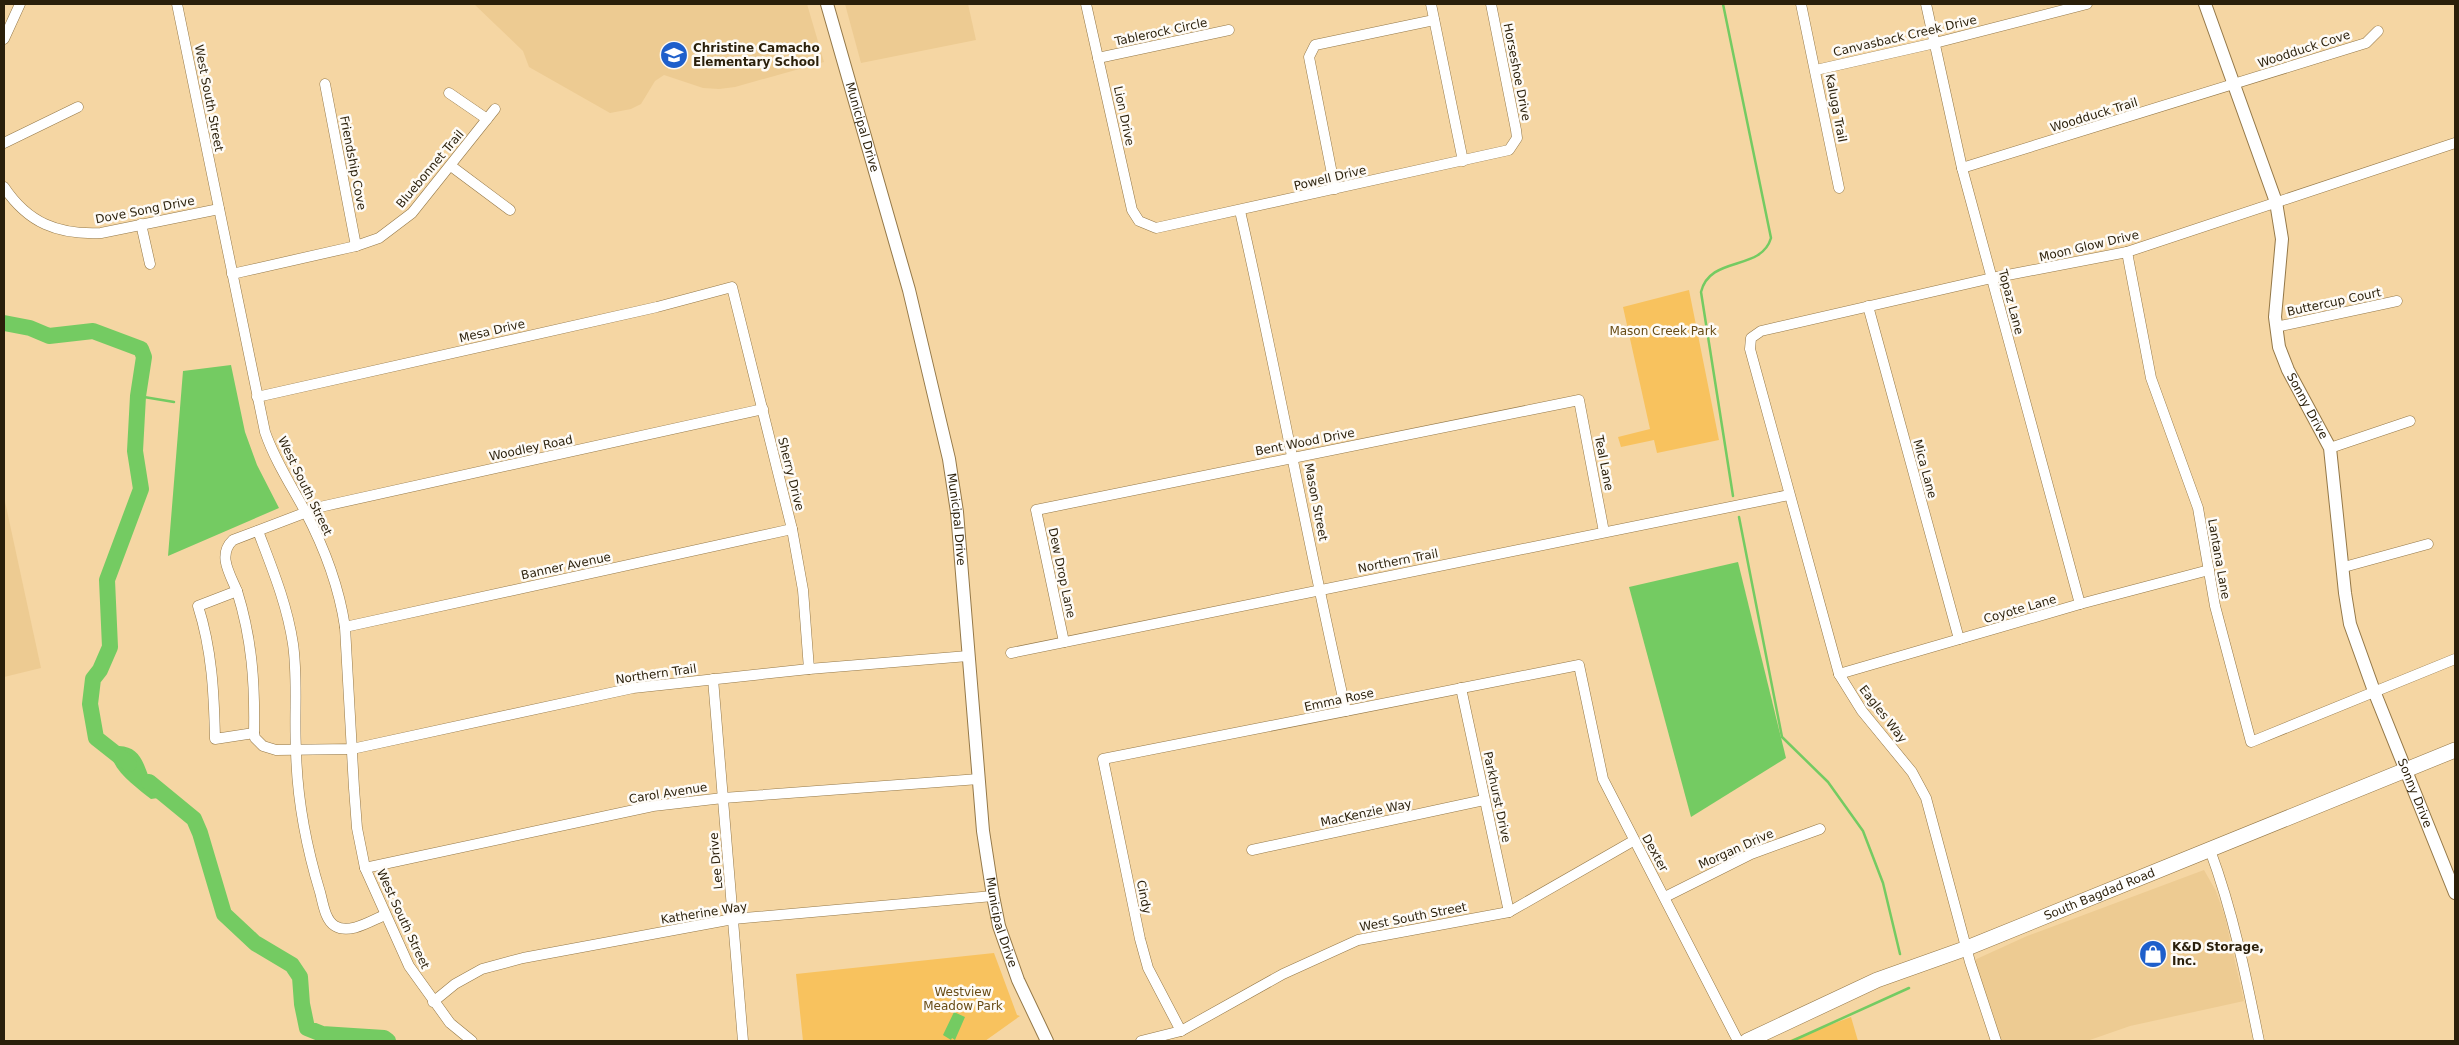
<svg xmlns="http://www.w3.org/2000/svg" width="2459" height="1045" viewBox="0 0 2459 1045" font-family="'DejaVu Sans',sans-serif">
<style>
.built{fill:#edcb92}
.green{fill:#f8c25e}
.water{fill:#74cb62}
.lines{fill:none;stroke-linecap:round;stroke-linejoin:round}
.stream{stroke:#74cb62;stroke-width:2.5}
.river{stroke:#74cb62;stroke-width:16}
.minor-casing{stroke:#947848;stroke-width:11}
.tertiary-casing{stroke:#947848;stroke-width:14}
.secondary-casing{stroke:#947848;stroke-width:16}
.minor{stroke:#fff;stroke-width:10}
.tertiary{stroke:#fff;stroke-width:12}
.secondary{stroke:#fff;stroke-width:15}
.labels{text-anchor:middle;dominant-baseline:central;stroke-width:5;stroke-linejoin:round;paint-order:stroke}
.street-label{font-size:12px;fill:#2a1f0a;stroke:#fefbf6}
.poi-label{font-size:12px;font-weight:bold;fill:#2a1f0a;stroke:#fefbf6;text-anchor:start}
.park-label{font-size:12px;fill:#684c16;stroke:#fefbf6}
</style>
<rect width="100%" height="100%" fill="#f5d6a3"/>
<g class="built">
<polygon points="474,4 807,4 824,62 735,87 719,89 703,88 664,75 655,81 641,104 631,109 610,113 529,67 523,51"/>
<polygon points="845,4 968,4 976,40 861,63"/>
<polygon points="4,497 41,668 4,677"/>
<polygon points="2204,870 2216,891 2225,917 2244,1001 2130,1026 2087,1041 1996,1041 1970,962 2027,936"/>
</g>
<g class="green">
<polygon points="1689,290 1719,440 1657,453 1654,440 1621,447 1618,437 1650,429 1623,307"/>
<polygon points="994,953 1017,1015 1020,1016 985,1041 803,1041 796,974"/>
<polygon points="1851,1017 1858,1041 1787,1041"/>
</g>
<g class="water">
<polygon points="231,365 245,432 257,465 279,508 168,556 183,371"/>
<polygon points="1738,562 1786,758 1691,817 1629,587"/>
<path d="M119 746C138 747 142 759 148 775 152 783 160 790 165 797L151 799C137 788 113 771 111 753Z"/>
<polygon points="954,1012 965,1017 955,1040 952,1038 951,1040 943,1035"/>
</g>
<g class="lines">
<g class="stream">
<path d="M1723 4 1771 238C1761 272 1710 255 1701 292L1733 496"/>
<polyline points="138,396 174,402"/>
<polyline points="1739,517 1782,737 1828,782 1863,831 1883,883 1900,954"/>
<polyline points="1792,1041 1909,988"/>
</g>
<g class="river">
<polyline points="4,323 30,328 49,336 93,331 141,349 144,357 138,396 135,451 141,489 107,580 110,647 100,670 93,679 90,704 96,738 129,764"/>
<polyline points="149,782 194,819 200,833 224,914 255,943 292,965 300,977 302,1004 307,1028 322,1034 384,1038 388,1041"/>
</g>
<g class="minor-casing">
<g id="minor">
<path d="M177 4 265 432C275 461 291 485 305 511 324 547 339 587 345 627L354 788 357 828 365 868 409 966 450 1023 472 1041"/>
<polyline points="1086,4 1132,210 1139,221 1156,228 1509,150 1517,138 1516,130 1491,4"/>
<polyline points="1431,4 1463,161"/>
<polyline points="1801,4 1839,188"/>
<polyline points="1926,4 1962,168 2080,604"/>
<polyline points="4,39 20,4"/>
<polyline points="1098,58 1229,30"/>
<polyline points="1816,70 1935,43 2087,4"/>
<polyline points="325,84 356,246"/>
<polyline points="449,93 487,119"/>
<polyline points="4,143 78,107"/>
<polyline points="451,166 510,210"/>
<polyline points="1962,168 2366,43 2378,31"/>
<path d="M4 187C28 223 58 235 101 233L219 209"/>
<polyline points="1335,189 1309,57 1315,45 1434,20"/>
<path d="M1240 211C1278 377 1308 545 1346 711"/>
<polyline points="141,224 150,264"/>
<polyline points="2127,252 2151,378 2198,508 2215,606 2251,742 2455,659"/>
<polyline points="232,274 356,246 379,238 412,213 495,109"/>
<polyline points="1868,306 1959,639"/>
<polyline points="2276,327 2397,301"/>
<polyline points="257,397 657,307 732,287 792,529 803,590 809,669"/>
<path d="M763 409 320 507 233 540C217 555 230 574 237 591L198 606C212 650 214 693 215 739L254 733 255 738 263 746 276 750 352 749 633 688 809 669 968 656"/>
<polyline points="2330,448 2410,421"/>
<path d="M258 531C272 568 287 604 293 644 298 679 294 715 296 750 297 799 306 846 320 892 323 903 325 920 335 926 350 935 372 920 385 915"/>
<polyline points="2344,567 2428,544"/>
<path d="M237 591C252 639 255 683 254 733"/>
<polyline points="345,627 792,529"/>
<polyline points="1064,642 1036,510 1579,400 1604,532"/>
<polyline points="1011,653 1789,495"/>
<polyline points="1839,674 2080,604 2209,570"/>
<polyline points="713,679 743,1041"/>
<polyline points="1461,688 1509,912"/>
<polyline points="1252,850 1484,800"/>
<path d="M2210 850C2233 912 2246 976 2259 1041"/>
<polyline points="365,868 653,806 723,798 979,779"/>
<polyline points="1665,897 1751,854 1820,829"/>
<polyline points="433,1002 455,984 482,969 523,958 733,919 993,896"/>
<polyline points="1181,1031 1148,968 1140,939 1103,759 1579,665 1603,779 1738,1041"/>
<polyline points="1141,1041 1181,1031 1283,974 1358,940 1509,912 1633,841"/>
<polyline points="1996,1041 1970,962 1926,798 1912,772 1862,711 1839,674 1750,349 1751,338 1761,331 1992,278 2127,252 2455,143"/>
</g>
</g>
<g class="tertiary-casing">
<g id="tertiary">
<path id="s1" d="M827 4 909 290 949 459 957 512 983 831 993 896 999 926 1018 980 1047 1041"/>
<path id="s2" d="M2205 4 2276 202 2282 239 2275 317 2279 347 2288 370 2330 448 2345 593 2350 624 2374 691 2455 893"/>
</g>
</g>
<g class="secondary-casing">
<g id="secondary">
<path id="s3" d="M1747 1041 1877 980 1967 948 2455 750"/>
</g>
</g>
<use href="#minor" class="minor"/>
<use href="#tertiary" class="tertiary"/>
<use href="#secondary" class="secondary"/>
</g>
<defs>
<g id="school-disc" transform="scale(1.4375)"><circle r="9.5" fill="#1e5fcb" stroke="#fefbf6"/><path d="M0-5L7-2L0 1L-7-2ZM-4 1L0 2.5L4 1V4Q0 6-4 4Z" fill="#fff"/></g>
<g id="shop-disc" transform="scale(1.4375)"><circle r="9.5" fill="#1e5fcb" stroke="#fefbf6"/><path d="M-5-2.5h2.3a2.7 3.5 0 0 1 5.4 0H5L5.5 6h-11ZM-1.5-2.5h3a1.5 2.3 0 0 0-3 0Z" fill="#fff"/></g>
</defs>
<g fill-rule="evenodd">
<use href="#school-disc" x="674" y="55"/>
<use href="#shop-disc" x="2153" y="954"/>
</g>
<g class="labels">
<g class="street-label">
<text transform="translate(1161 32) rotate(-12)">Tablerock Circle</text>
<text transform="translate(1905 36) rotate(-13)">Canvasback Creek Drive</text>
<text transform="translate(2304 49) rotate(-18)">Woodduck Cove</text>
<text transform="translate(1517 72) rotate(79)">Horseshoe Drive</text>
<text transform="translate(209 98) rotate(79)">West South Street</text>
<text transform="translate(1836 108) rotate(79)">Kaluga Trail</text>
<text transform="translate(2094 115) rotate(-17)">Woodduck Trail</text>
<text transform="translate(1124 116) rotate(78)">Lion Drive</text>
<text stroke="none"><textPath href="#s1" startOffset="128">Municipal Drive</textPath></text>
<text transform="translate(353 163) rotate(79)">Friendship Cove</text>
<text transform="translate(430 169) rotate(-50)">Bluebonnet Trail</text>
<text transform="translate(1330 178) rotate(-13)">Powell Drive</text>
<text transform="translate(145 210) rotate(-11)">Dove Song Drive</text>
<text transform="translate(2089 246) rotate(-13)">Moon Glow Drive</text>
<text transform="translate(2011 302) rotate(75)">Topaz Lane</text>
<text transform="translate(2334 302) rotate(-12)">Buttercup Court</text>
<text transform="translate(492 331) rotate(-13)">Mesa Drive</text>
<text stroke="none"><textPath href="#s2" startOffset="422">Sonny Drive</textPath></text>
<text transform="translate(1305 442) rotate(-11)">Bent Wood Drive</text>
<text transform="translate(531 448) rotate(-12)">Woodley Road</text>
<text transform="translate(1604 463) rotate(79)">Teal Lane</text>
<text transform="translate(1925 469) rotate(75)">Mica Lane</text>
<text transform="translate(791 474) rotate(76)">Sherry Drive</text>
<text transform="translate(305 486) rotate(64)">West South Street</text>
<text transform="translate(1316 502) rotate(79)">Mason Street</text>
<text stroke="none"><textPath href="#s1" startOffset="532">Municipal Drive</textPath></text>
<text transform="translate(2219 559) rotate(80)">Lantana Lane</text>
<text transform="translate(1398 561) rotate(-11)">Northern Trail</text>
<text transform="translate(566 566) rotate(-12)">Banner Avenue</text>
<text transform="translate(1062 573) rotate(78)">Dew Drop Lane</text>
<text transform="translate(2020 609) rotate(-16)">Coyote Lane</text>
<text transform="translate(656 674) rotate(-8)">Northern Trail</text>
<text transform="translate(1339 700) rotate(-12)">Emma Rose</text>
<text transform="translate(1883 714) rotate(52)">Eagles Way</text>
<text transform="translate(668 793) rotate(-9)">Carol Avenue</text>
<text stroke="none"><textPath href="#s2" startOffset="828">Sonny Drive</textPath></text>
<text transform="translate(1497 797) rotate(78)">Parkhurst Drive</text>
<text transform="translate(1366 813) rotate(-12)">MacKenzie Way</text>
<text transform="translate(1736 849) rotate(-24)">Morgan Drive</text>
<text transform="translate(1655 853) rotate(61)">Dexter</text>
<text transform="translate(716 861) rotate(-95)">Lee Drive</text>
<text stroke="none"><textPath href="#s3" startOffset="382">South Bagdad Road</textPath></text>
<text transform="translate(1144 897) rotate(79)">Cindy</text>
<text transform="translate(704 913) rotate(-9)">Katherine Way</text>
<text transform="translate(1413 917) rotate(-11)">West South Street</text>
<text transform="translate(403 919) rotate(65)">West South Street</text>
<text stroke="none"><textPath href="#s1" startOffset="938">Municipal Drive</textPath></text>
</g>
<g class="poi-label">
<text x="693" y="48">Christine Camacho<tspan x="693" dy="14">Elementary School</tspan></text>
<text x="2172" y="947">K&amp;D Storage,<tspan x="2172" dy="14">Inc.</tspan></text>
</g>
<g class="park-label">
<text x="1663" y="331">Mason Creek Park</text>
<text x="963" y="992">Westview<tspan x="963" dy="14">Meadow Park</tspan></text>
</g>
</g>
<rect width="2459" height="1045" fill="none" stroke="#2a1f0a" stroke-width="10"/>
</svg>
